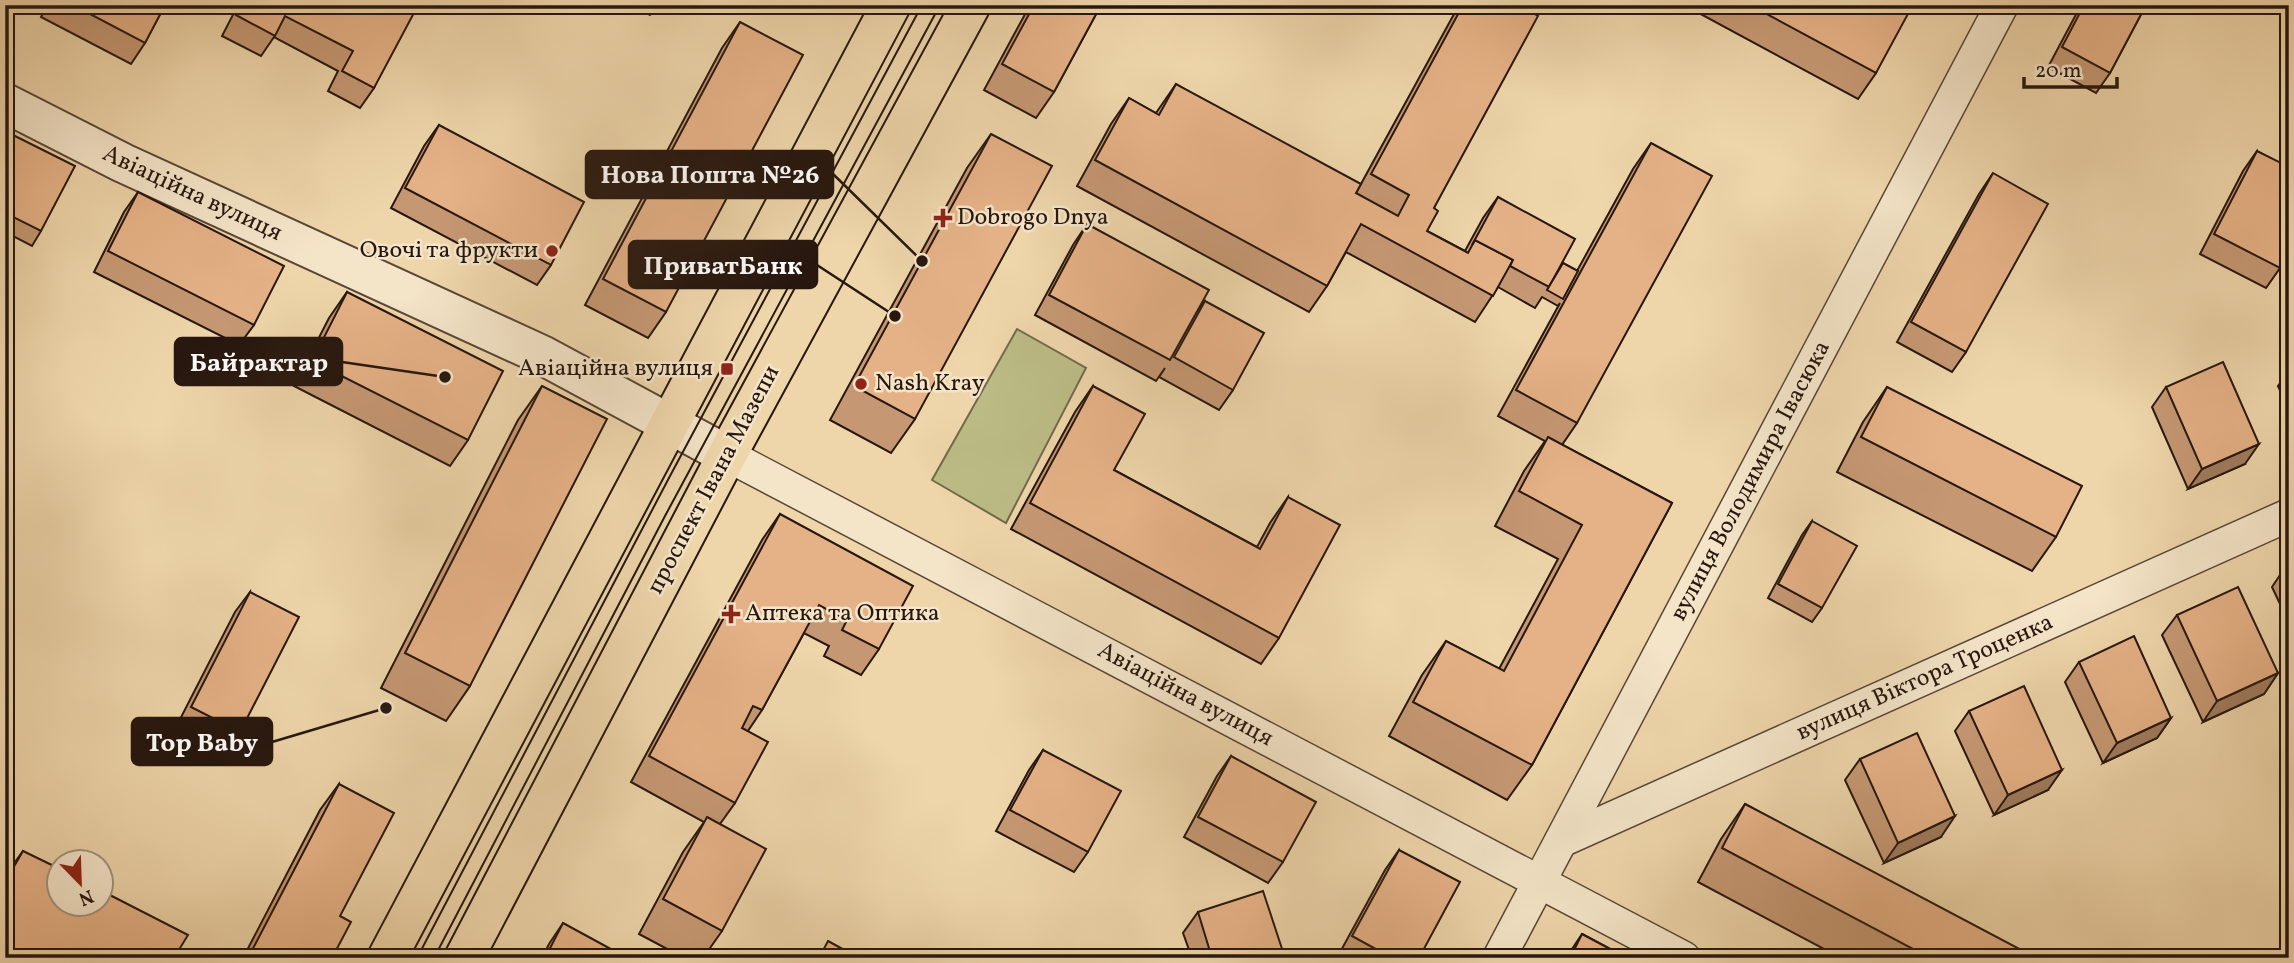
<svg xmlns="http://www.w3.org/2000/svg" width="2294" height="963" viewBox="0 0 2294 963" font-family="Vollkorn,serif">
<style>
.pitch{fill:#bcbc86;stroke:#726a4a;stroke-width:2}
.lines{fill:none;stroke-linecap:round;stroke-linejoin:round}
.minor-casing{stroke:#594636;stroke-width:35}
.tertiary-casing{stroke:#594636;stroke-width:42}
.trunk-casing{stroke:#27170f;stroke-width:42}
.minor{stroke:#f4e4c8;stroke-width:32}
.tertiary{stroke:#f4e4c8;stroke-width:38}
.trunk{stroke:#eed5aa;stroke-width:38}
.tram{stroke:#27170f;stroke-width:2}
.wall{fill:#c59873;stroke:#27170f;stroke-width:2}
.shaded-wall{fill:#a07c5e;stroke:#27170f;stroke-width:2}
.building{fill:#e5b186;stroke:#27170f;stroke-width:2}
.poi-dot{fill:#8f2418;stroke:#f4e4c8;stroke-width:2.5}
.labels{text-anchor:middle;dominant-baseline:central;stroke-width:5;stroke-linejoin:round;paint-order:stroke}
.street-label{font-size:24px;fill:#27170f;stroke:#f4e4c8}
.poi-label{font-size:24px;fill:#27170f;stroke:#f4e4c8;text-anchor:start}
.leader{fill:none;stroke:#27170f;stroke-width:2.5}
.callout-dot{fill:#27170f;stroke:#f4e4c8;stroke-width:2.5}
.callout{fill:#27170f;stroke:#27170f;stroke-width:2.5}
.callout-label{font-size:26px;text-anchor:middle;font-weight:bold;fill:#fff}
</style>
<rect width="100%" height="100%" fill="#eed5aa"/>
<filter id="stains"><feTurbulence type="fractalNoise" baseFrequency=".00286" numOctaves="4"/><feColorMatrix values="0 0 0 0 .2 0 0 0 0 .09 0 0 0 0 .02 0 0 0 .5 -.17"/></filter>
<radialGradient id="worn" r=".72"><stop offset=".6" stop-color="#630" stop-opacity="0"/><stop offset="1" stop-color="#630" stop-opacity=".3"/></radialGradient>
<polygon class="pitch" points="1017,329 1086,368 1006,523 932,480"/>
<g class="lines">
<g class="minor-casing">
<g id="minor">
<polyline points="727,455 1684,958"/>
<polyline points="1561,841 2289,515"/>
<polyline points="1499,958 2002,5"/>
</g>
</g>
<g class="tertiary-casing">
<polyline id="tertiary" points="5,103 123,163 542,355 727,455"/>
</g>
<g class="trunk-casing">
<g id="trunk">
<polyline points="387,958 891,5"/>
<polyline points="464,958 727,455 971,5"/>
</g>
</g>
<use href="#minor" class="minor"/>
<use href="#tertiary" class="tertiary"/>
<use href="#trunk" class="trunk"/>
<g class="tram">
<polyline points="417,958 670,476 922,5"/>
<polyline points="434,958 665,516 940,5"/>
</g>
</g>
<g class="wall">
<polygon points="47,5 165,5 145,43 131,64 41,17"/>
<polygon points="238,5 404,5 374,88 360,108 328,91 338,71 274,37 261,56 222,36"/>
<polygon points="631,5 657,5 650,15"/>
<polygon points="1030,5 1101,5 1054,92 1036,118 984,90"/>
<polygon points="1459,5 1519,5 1434,208 1427,231 1465,251 1483,218 1498,197 1563,263 1577,271 1633,169 1651,143 1577,423 1562,445 1672,503 1532,765 1507,800 1389,736 1422,675 1446,641 1499,669 1558,559 1495,526 1524,471 1545,441 1498,416 1560,303 1558,306 1542,297 1535,308 1498,287 1475,322 1346,252 1327,286 1309,312 1077,186 1111,124 1129,98 1156,113 1176,84 1356,193"/>
<polygon points="1684,5 1896,5 1876,73 1858,99"/>
<polygon points="2081,5 2146,5 2110,73 2096,93 2048,67"/>
<polygon points="740,22 666,312 648,338 585,305 722,48"/>
<polygon points="439,125 551,265 537,285 391,208 424,146"/>
<polygon points="5,131 41,231 32,246 5,232"/>
<polygon points="991,134 915,419 891,453 830,420 967,168"/>
<polygon points="2257,151 2280,268 2266,288 2200,254 2243,171"/>
<polygon points="1993,173 1966,352 1952,372 1897,342 1979,194"/>
<polygon points="138,192 254,325 239,345 94,272 124,212"/>
<polygon points="1087,224 1196,312 1205,301 1233,390 1219,410 1159,377 1165,368 1156,381 1035,315 1073,245"/>
<polygon points="347,292 468,440 450,466 294,386 329,318"/>
<polygon points="2289,370 2289,410 2278,386"/>
<polygon points="542,386 470,686 446,721 381,688 518,420"/>
<polygon points="1093,386 1114,470 1257,547 1270,523 1288,497 1279,638 1261,664 1011,529 1075,412"/>
<polygon points="1887,387 2056,537 2032,571 1837,472 1863,422"/>
<polygon points="2166,387 2245,464 2188,489 2152,407"/>
<polygon points="780,514 879,649 861,675 824,656 829,646 804,633 762,710 748,731 735,803 720,824 722,931 703,958 684,958 639,934 683,852 704,822 631,782 762,540"/>
<polygon points="1812,521 1822,608 1812,622 1768,598 1802,535"/>
<polygon points="2289,565 2289,623 2272,587 2286,566"/>
<polygon points="250,592 240,732 226,752 176,727 235,612"/>
<polygon points="2177,615 2278,673 2264,694 2203,722 2162,635"/>
<polygon points="2079,662 2171,718 2157,738 2103,763 2065,682"/>
<polygon points="1969,711 2048,790 1994,815 1955,731"/>
<polygon points="1043,750 1088,852 1074,872 996,831 1029,770"/>
<polygon points="1231,756 1283,862 1268,883 1184,837 1217,776"/>
<polygon points="1860,759 1941,837 1884,863 1845,780"/>
<polygon points="339,784 340,916 332,958 243,958 320,810"/>
<polygon points="1745,804 2025,958 1841,958 1698,882 1721,839"/>
<polygon points="1399,850 1419,958 1341,958 1338,956 1385,870"/>
<polygon points="23,851 174,958 5,958 5,876"/>
<polygon points="1198,912 1285,958 1192,958 1183,933"/>
<polygon points="563,923 618,958 542,958 549,944"/>
<polygon points="1582,934 1627,958 1566,958"/>
</g>
<g class="shaded-wall">
<polygon points="2259,444 2245,464 2188,489 2202,469"/>
<polygon points="2278,673 2264,694 2203,722 2217,701"/>
<polygon points="2171,718 2157,738 2103,763 2117,743"/>
<polygon points="2062,770 2048,790 1994,815 2008,795"/>
<polygon points="1955,816 1941,837 1884,863 1898,843"/>
</g>
<g class="building">
<polygon points="73,5 165,5 145,43"/>
<polygon points="242,5 404,5 415,11 374,88 342,71 353,51 285,16 275,36 236,15"/>
<polygon points="1034,5 1101,5 1054,92 1002,64"/>
<polygon points="1463,5 1519,5 1538,16 1434,208 1438,211 1427,231 1468,253 1475,240 1513,260 1493,296 1361,224 1327,286 1095,160 1129,98 1159,115 1176,84 1361,184 1356,193 1398,216 1409,195 1371,174"/>
<polygon points="1750,5 1896,5 1909,12 1876,73"/>
<polygon points="2084,5 2146,5 2110,73 2062,47"/>
<polygon points="740,22 803,55 666,312 603,279"/>
<polygon points="439,125 584,202 551,265 405,188"/>
<polygon points="5,131 75,166 41,231 5,213"/>
<polygon points="991,134 1052,166 915,419 854,386"/>
<polygon points="1651,143 1712,176 1577,423 1516,390"/>
<polygon points="2257,151 2289,167 2289,251 2280,268 2214,234"/>
<polygon points="1993,173 2048,204 1966,352 1911,322"/>
<polygon points="138,192 284,266 254,325 108,251"/>
<polygon points="1498,197 1575,239 1549,287 1510,266 1513,260 1475,240 1472,245"/>
<polygon points="1087,224 1209,290 1170,360 1049,295"/>
<polygon points="1563,263 1578,271 1563,299 1547,290"/>
<polygon points="347,292 503,371 468,440 312,361"/>
<polygon points="1205,301 1264,333 1233,390 1174,357"/>
<polygon points="2223,362 2259,444 2202,469 2166,387"/>
<polygon points="542,386 607,419 470,686 405,653"/>
<polygon points="1093,386 1145,414 1114,470 1260,549 1288,497 1340,525 1279,638 1030,503"/>
<polygon points="1887,387 2082,486 2056,537 1861,437"/>
<polygon points="1548,437 1672,503 1532,765 1413,702 1446,641 1504,671 1582,525 1519,491"/>
<polygon points="780,514 913,586 879,649 842,630 847,620 819,605 762,710 753,706 742,728 768,742 735,803 649,756"/>
<polygon points="1812,521 1857,546 1822,608 1778,584"/>
<polygon points="2238,587 2278,673 2217,701 2177,615"/>
<polygon points="250,592 299,617 240,732 191,707"/>
<polygon points="2134,636 2171,718 2117,743 2079,662"/>
<polygon points="2024,686 2062,770 2008,795 1969,711"/>
<polygon points="1917,733 1955,816 1898,843 1860,759"/>
<polygon points="1043,750 1121,791 1088,852 1010,810"/>
<polygon points="1231,756 1316,802 1283,862 1198,817"/>
<polygon points="339,784 394,813 340,916 351,922 332,958 248,958"/>
<polygon points="1745,804 2027,953 2025,958 1930,958 1722,848"/>
<polygon points="707,817 766,849 722,931 663,899"/>
<polygon points="1399,850 1460,882 1419,958 1392,958 1352,936"/>
<polygon points="23,851 60,869 60,904 102,904 102,891 188,935 174,958 29,958 5,946 5,882"/>
<polygon points="1263,891 1285,958 1212,958 1198,912"/>
<polygon points="563,923 620,954 618,958 545,958"/>
<polygon points="1582,934 1627,958 1570,958"/>
<polygon points="828,941 859,958 819,958"/>
</g>
<g class="poi-dot">
<path d="M939.5 207.5h7v7h7v7h-7v7h-7v-7h-7v-7h7z"/>
<circle cx="552" cy="251" r="7"/>
<rect x="720" y="362" width="14" height="14" rx="3.5"/>
<circle cx="861" cy="384" r="7"/>
<path d="M727.5 603.5h7v7h7v7h-7v7h-7v-7h-7v-7h7z"/>
</g>
<g class="labels">
<g class="street-label">
<text transform="translate(192 194) rotate(25)">Авіаційна вулиця</text>
<text transform="translate(714 480) rotate(-62)">проспект Івана Мазепи</text>
<text transform="translate(1751 481) rotate(-62)">вулиця Володимира Івасюка</text>
<text transform="translate(1925 678) rotate(-24)">вулиця Віктора Троценка</text>
<text transform="translate(1185 695) rotate(28)">Авіаційна вулиця</text>
</g>
<g class="poi-label">
<text x="957" y="218">Dobrogo Dnya</text>
<text x="538" y="251" text-anchor="end">Овочі та фрукти</text>
<text x="713" y="369" text-anchor="end">Авіаційна вулиця</text>
<text x="875" y="384">Nash Kray</text>
<text x="745" y="614">Аптека та Оптика</text>
</g>
</g>
<path class="leader" d="M922 261L833 174M895 316L817 265M445 377L342 362M386 708L272 742"/>
<g class="callout-dot">
<circle cx="922" cy="261" r="7"/>
<circle cx="895" cy="316" r="7"/>
<circle cx="445" cy="377" r="7"/>
<circle cx="386" cy="708" r="7"/>
</g>
<g class="callout">
<rect x="586" y="151" width="247" height="47" rx="7"/>
<rect x="629" y="241" width="188" height="47" rx="7"/>
<rect x="175" y="338" width="167" height="47" rx="7"/>
<rect x="132" y="718" width="140" height="47" rx="7"/>
</g>
<g class="callout-label">
<text x="710" y="183">Нова Пошта №26</text>
<text x="723" y="274">ПриватБанк</text>
<text x="259" y="371">Байрактар</text>
<text x="202" y="751">Top Baby</text>
</g>
<rect width="2294" height="963" fill="none" stroke="#eed5aa" stroke-width="28"/>
<rect x="7" y="7" width="2280" height="949" fill="none" stroke="#27170f" stroke-width="3.5"/>
<rect x="14" y="14" width="2266" height="935" fill="none" stroke="#27170f" stroke-width="2"/>
<g transform="translate(80 883) rotate(157)"><circle r="33" fill="#f4e4c8" stroke="#a2927e" stroke-width="2"/>
<path d="M0-5L12 26L0 18L-12 26Z" fill="#8f2418"/>
<text y="-10" font-size="19" font-weight="bold" text-anchor="middle" fill="#27170f">N</text>
</g>
<path d="M2024 77v10h93v-10" fill="none" stroke="#27170f" stroke-width="3.5"/>
<text x="2035" y="77" font-size="21" fill="#27170f" stroke="#f4e4c8" stroke-width="5" paint-order="stroke">20 m</text>
<rect width="100%" height="100%" filter="url(#stains)"/>
<rect width="100%" height="100%" fill="url(#worn)"/>
</svg>
